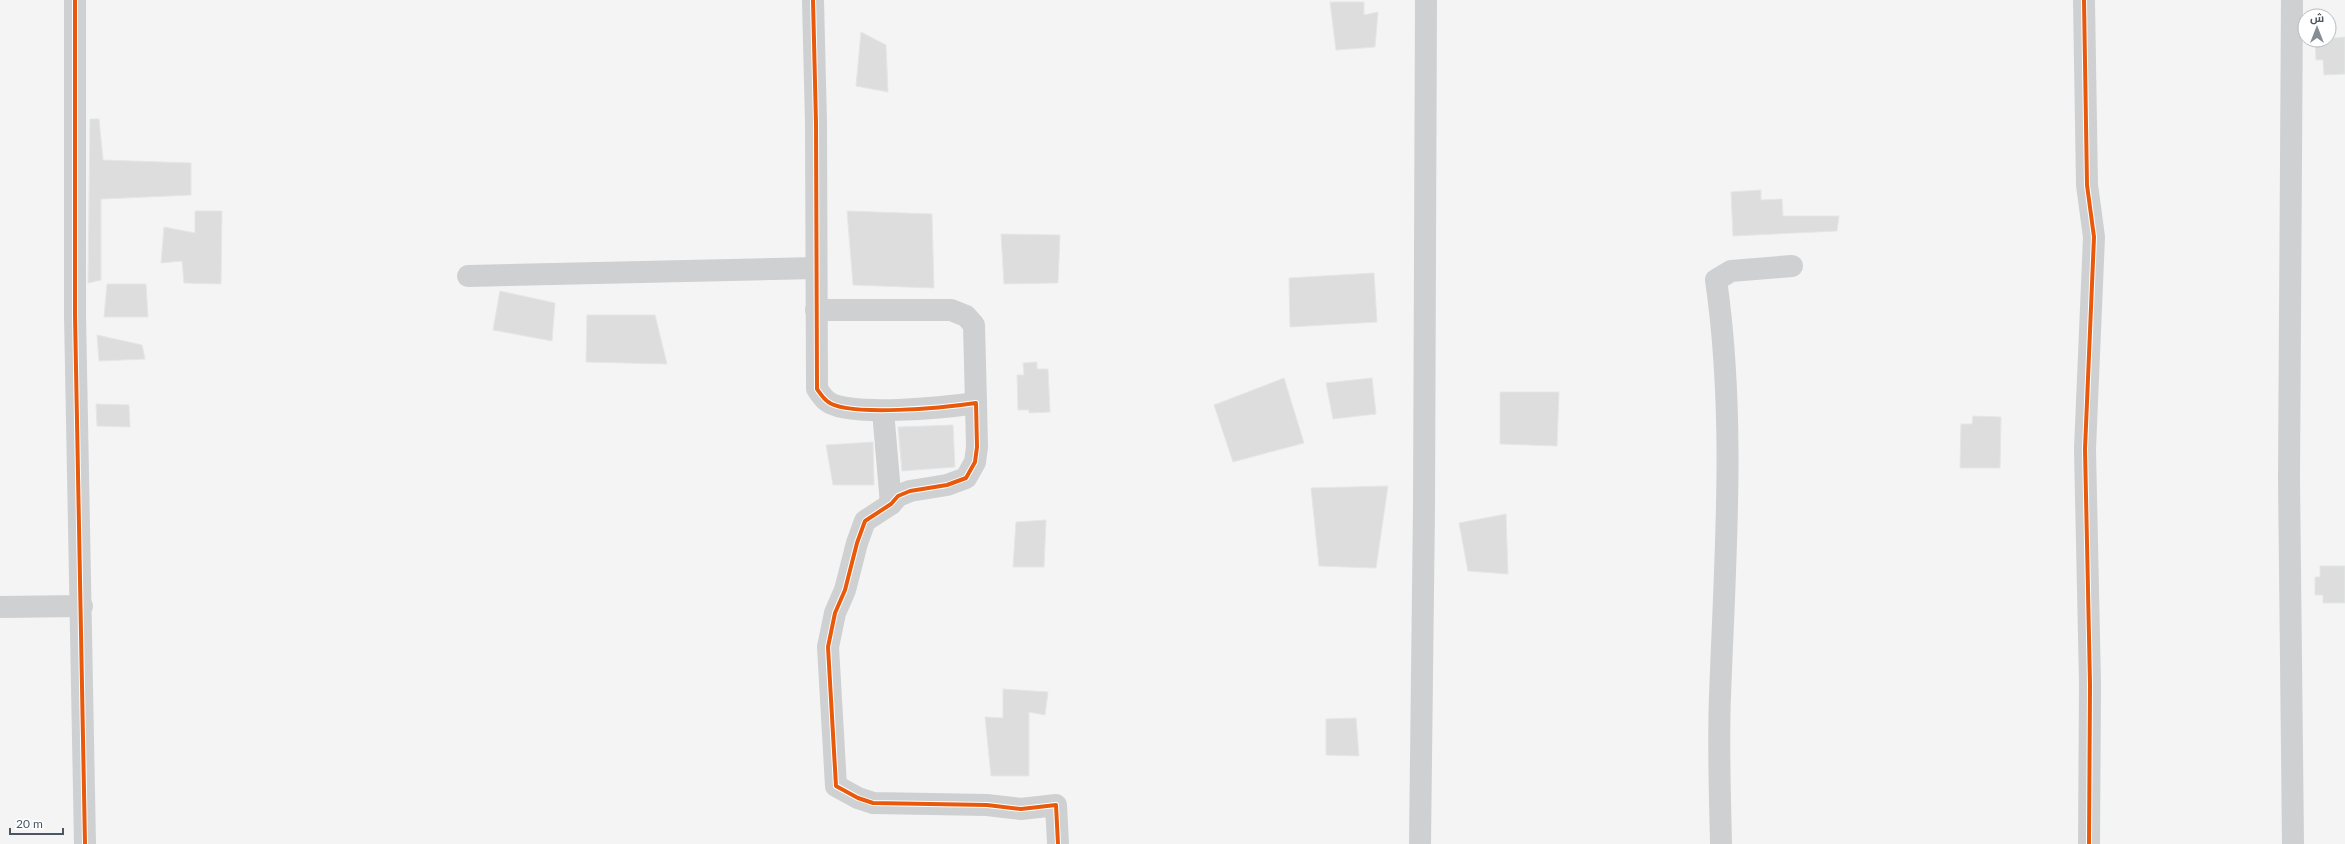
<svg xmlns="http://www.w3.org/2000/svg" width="2345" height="844" viewBox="0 0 2345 844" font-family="Lato,Cairo,sans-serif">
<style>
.building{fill:#ddddde;stroke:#e5e6e7}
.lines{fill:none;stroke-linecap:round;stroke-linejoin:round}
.minor{stroke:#ced0d2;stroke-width:22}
.cycleway-casing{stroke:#fff;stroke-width:6}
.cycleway{stroke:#e8590c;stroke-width:4}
</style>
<rect width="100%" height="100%" fill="#f4f4f4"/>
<g class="building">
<polygon points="1330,2 1364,2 1364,15 1378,12 1375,47 1336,50"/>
<polygon points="861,32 886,45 888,92 856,86"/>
<polygon points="2345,37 2345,74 2324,75 2323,60 2316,60 2315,40"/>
<polygon points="90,119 99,119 103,160 191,163 191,195 101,199 101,280 88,283"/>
<polygon points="1761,190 1761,200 1782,199 1783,216 1839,216 1837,231 1733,236 1731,192"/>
<polygon points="195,211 222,211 221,284 184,283 182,261 161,263 164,227 195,233"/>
<polygon points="847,211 932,214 934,288 853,285"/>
<polygon points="1001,234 1060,235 1058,283 1004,284"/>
<polygon points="1374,273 1377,322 1290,327 1289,278"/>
<polygon points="107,284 146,284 148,317 104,317"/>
<polygon points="500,291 555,303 552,341 493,330"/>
<polygon points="587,315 655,315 667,364 586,362"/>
<polygon points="97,335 142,345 145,359 99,361"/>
<polygon points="1037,362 1037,369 1048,369 1050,412 1029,413 1029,410 1018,410 1017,375 1024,375 1023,363"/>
<polygon points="1284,378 1304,443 1233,462 1214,405"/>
<polygon points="1372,378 1376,414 1333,419 1326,383"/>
<polygon points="1500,392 1559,392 1557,446 1500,444"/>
<polygon points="96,404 129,405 130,427 97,426"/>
<polygon points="1973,416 2001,417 2000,468 1960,468 1961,424 1972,424"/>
<polygon points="953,425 955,467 902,471 898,427"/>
<polygon points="873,442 874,485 833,485 826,445"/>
<polygon points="1388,486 1376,568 1319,566 1311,488"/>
<polygon points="1506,514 1508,574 1468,571 1459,523"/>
<polygon points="1046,520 1044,567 1013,567 1016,522"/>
<polygon points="2320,566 2345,566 2345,603 2323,603 2323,595 2315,595 2315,577 2320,577"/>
<polygon points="1003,689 1048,692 1045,715 1029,712 1029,776 991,776 985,717 1003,718"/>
<polygon points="1356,718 1359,756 1326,755 1326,719"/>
</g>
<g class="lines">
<g class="minor">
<polyline points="75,0 75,315 85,844"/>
<path d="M813 0 816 123 817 389C820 393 823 398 827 401 846 418 949 407 976 403L977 447 975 462 966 478 947 485 910 491 898 496 891 504 865 521 857 543 845 590 835 613 828 647 836 786 858 798 873 803 987 805 1021 809 1056 805 1058 844"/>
<polyline points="2084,0 2087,185 2094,237 2085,449 2090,684 2089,844"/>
<polyline points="2292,0 2289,478 2293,844"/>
<polyline points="468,276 816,268"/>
<polyline points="816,310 951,310 966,316 974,325 976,403"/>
<polyline points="883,411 891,504"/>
<polyline points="0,607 82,606"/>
<polyline points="1420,844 1424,507 1426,0"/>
<path d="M1721 844C1720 795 1718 745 1720 696 1725 558 1736 418 1716 280L1731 271 1792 266"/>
</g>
<g class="cycleway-casing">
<g id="cycleway">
<polyline points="75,0 75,315 85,844"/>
<path d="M813 0 816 123 817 389C820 393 823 398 827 401 846 418 949 407 976 403L977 447 975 462 966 478 947 485 910 491 898 496 891 504 865 521 857 543 845 590 835 613 828 647 836 786 858 798 873 803 987 805 1021 809 1056 805 1058 844"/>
<polyline points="2084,0 2087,185 2094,237 2085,449 2090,684 2089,844"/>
</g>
</g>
<use href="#cycleway" class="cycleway"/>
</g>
<g transform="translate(2317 28)"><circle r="19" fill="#ffffff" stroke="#b7bbc0"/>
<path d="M0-3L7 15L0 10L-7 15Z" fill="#868d94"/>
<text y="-6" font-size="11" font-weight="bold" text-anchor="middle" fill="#4a5661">ش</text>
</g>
<path d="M10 828v6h53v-6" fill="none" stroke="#4a5661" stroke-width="2"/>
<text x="16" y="828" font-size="12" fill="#4a5661" stroke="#ffffff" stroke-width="3" paint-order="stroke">20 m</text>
</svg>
